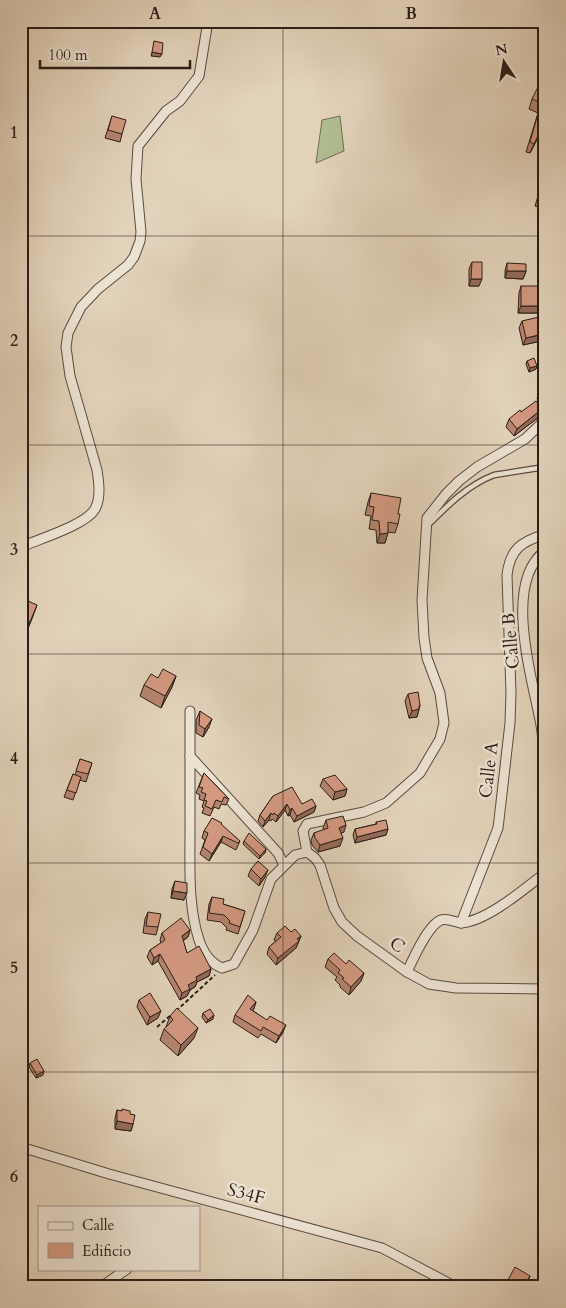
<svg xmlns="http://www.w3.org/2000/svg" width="566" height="1308" viewBox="0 0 566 1308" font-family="Cardo,serif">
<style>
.green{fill:#b0bd91;stroke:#6e6e54}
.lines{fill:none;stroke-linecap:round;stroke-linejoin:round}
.lane-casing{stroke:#594b3f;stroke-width:7}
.street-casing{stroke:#594b3f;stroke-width:11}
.path{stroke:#2b1e16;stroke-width:2;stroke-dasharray:4 2.5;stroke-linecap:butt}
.lane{stroke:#ece2d2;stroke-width:4.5}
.street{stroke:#ece2d2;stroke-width:9}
.wall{fill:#b5846f;stroke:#2b1e16}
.shaded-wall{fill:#946b5a;stroke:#2b1e16}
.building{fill:#d39981;stroke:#2b1e16}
.grid{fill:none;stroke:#2b1e16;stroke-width:1;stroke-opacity:0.55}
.labels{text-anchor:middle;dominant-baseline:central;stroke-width:5;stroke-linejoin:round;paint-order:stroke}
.street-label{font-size:18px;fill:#2b1e16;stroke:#ece2d2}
.neatline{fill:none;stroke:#2b1e16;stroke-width:2}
.grid-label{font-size:16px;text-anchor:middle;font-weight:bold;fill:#2b1e16}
</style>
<rect width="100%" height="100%" fill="#e2d2ba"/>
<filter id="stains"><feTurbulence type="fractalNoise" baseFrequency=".004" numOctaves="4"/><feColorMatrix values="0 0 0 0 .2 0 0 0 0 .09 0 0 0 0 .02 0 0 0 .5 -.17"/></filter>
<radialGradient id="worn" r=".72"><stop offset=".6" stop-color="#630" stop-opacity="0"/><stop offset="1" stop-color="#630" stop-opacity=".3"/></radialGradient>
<polygon class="green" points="340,116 344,151 316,163 322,120"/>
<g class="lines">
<g class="lane-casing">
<path id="lane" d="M428 525C448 505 468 485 494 475L545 467"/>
</g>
<g class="street-casing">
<g id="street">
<path d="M545 534C521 542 510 549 507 575L511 693 510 723 499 820 498 828 461 923C487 921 523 890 545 873"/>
<path d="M21 547C39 539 86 525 95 509 101 498 99 483 97 470L70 376 66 347 68 333 81 307 98 289 128 265 134 257 140 241 141 232 136 179 138 146 166 111 180 101 199 76 208 21"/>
<path d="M545 551C502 583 533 681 541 725 543 737 544 751 545 763"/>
<path d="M190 711C190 752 190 793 190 833 190 868 188 906 199 940 203 952 210 963 222 968L234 964 253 930 271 879 295 855 307 852 315 858 320 865 334 908 342 922 357 936 407 972 429 984 456 988 545 989"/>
<polyline points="190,756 278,853 284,865"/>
<polyline points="307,852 303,831 307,824 364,812 386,803 420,773 440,739 444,723 440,693 427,658 424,638 422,600 427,518 446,494 459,481 477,467 525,439 545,420"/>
<path d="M407 972C413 959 428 925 441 920 447 918 455 922 461 923"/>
<polyline points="21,1147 109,1174 382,1248 456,1287"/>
<polyline points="101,1287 127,1269"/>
</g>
</g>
<g class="path">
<polyline points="176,1011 215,975"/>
<polyline points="157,1027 171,1015"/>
</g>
<use href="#lane" class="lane"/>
<use href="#street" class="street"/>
</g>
<g class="wall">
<polygon points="545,86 545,124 530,153 526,152 538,113 529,109 532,99"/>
<polygon points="112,116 122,134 120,142 105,138"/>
<polygon points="545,173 545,220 541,219 544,209 535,206"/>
<polygon points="472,262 479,286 469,286 469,269"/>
<polygon points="507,263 526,271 523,279 505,278 505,271"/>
<polygon points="521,286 540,306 537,313 518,313 519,293"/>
<polygon points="522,321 543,334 541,341 523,345 519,328"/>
<polygon points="527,361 537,366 536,369 529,372 526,364"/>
<polygon points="545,366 545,401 537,399"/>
<polygon points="542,409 539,417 514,436 506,427 509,419 521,412"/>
<polygon points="371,493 398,514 398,524 395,533 388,532 385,543 377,543 376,530 369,529 371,516 365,515 368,502"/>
<polygon points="21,598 33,616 26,633 21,631"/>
<polygon points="176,676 172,687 161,708 140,696 144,685 158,678"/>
<polygon points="408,694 420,705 417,717 409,718 405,701"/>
<polygon points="200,711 209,727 203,737 196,733 196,720"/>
<polygon points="80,759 92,763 86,782 80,780 73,800 64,797 73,774 75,775"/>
<polygon points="204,773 229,799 226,805 221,804 219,809 214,807 210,816 202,813 204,808 202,807 204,801 199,799 200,795 196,793"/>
<polygon points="323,779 347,789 345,796 333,800 320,786"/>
<polygon points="273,796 302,804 316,806 314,812 294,822 290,815 288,816 285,810 276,822 272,819 271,821 269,820 263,827 258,821 260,815"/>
<polygon points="326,820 344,832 341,833 340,846 318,852 312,845 311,840 314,833 324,830 323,828"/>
<polygon points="376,822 388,829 386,835 355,843 353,835 355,829 376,824"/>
<polygon points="221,825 240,841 236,850 221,842 209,861 200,854 205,840 202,838 204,831"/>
<polygon points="244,841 266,849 265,853 259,859 243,844"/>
<polygon points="251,869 265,877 259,886 248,876"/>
<polygon points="175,881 184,900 171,898 172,889"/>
<polygon points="212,897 223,904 245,911 238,934 226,930 227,928 221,922 207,920 209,904"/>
<polygon points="148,912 158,927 156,935 143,933 145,919"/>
<polygon points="190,930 188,937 183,941 187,953 211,969 209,976 197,982 195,987 190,990 187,996 180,1000 158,961 152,965 147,957 150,950 161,943 160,940 162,933"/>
<polygon points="291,932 301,936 296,948 276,965 267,954 269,947 276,941 274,940 277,933"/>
<polygon points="328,959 346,964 364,973 361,981 349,995 340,987 340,985 335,980 337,977 325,967"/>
<polygon points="139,1000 158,1018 147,1025 137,1007"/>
<polygon points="256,1002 252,1010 283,1032 276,1043 261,1034 258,1038 233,1022 235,1015"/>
<polygon points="203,1013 213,1019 206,1023 202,1017"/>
<polygon points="170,1016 194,1038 178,1056 160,1040 164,1029 166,1027"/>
<polygon points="30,1063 43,1075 36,1078 29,1067"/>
<polygon points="117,1110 130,1114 133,1124 131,1131 115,1129 115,1118"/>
<polygon points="508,1280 527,1284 525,1287 505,1287"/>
</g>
<g class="shaded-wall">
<polygon points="152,52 162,54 160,57 151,56"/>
<polygon points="545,121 545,124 530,153 534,144"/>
<polygon points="507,271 526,271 523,279 505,278"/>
<polygon points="471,279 482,279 479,286 469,286"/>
<polygon points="521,306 540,306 537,313 518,313"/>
<polygon points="543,334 541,341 523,345 526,338"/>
<polygon points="537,366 536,369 529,372 530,368"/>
<polygon points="542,409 539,417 514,436 517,429"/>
<polygon points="388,533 385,543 377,543 380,534"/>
<polygon points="37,605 33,616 26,633 30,622"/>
<polygon points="176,676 172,687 161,708 165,696"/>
<polygon points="420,705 417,717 409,718 412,711 419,706"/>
<polygon points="212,719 209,727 203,737 205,729"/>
<polygon points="347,789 345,796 333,800 335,792"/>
<polygon points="287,804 285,810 276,822 278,816"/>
<polygon points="316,806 314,812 294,822 297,816"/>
<polygon points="292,808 290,815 288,816 290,810"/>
<polygon points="271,813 269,820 263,827 265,821"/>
<polygon points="346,825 344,832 336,835 339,828"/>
<polygon points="388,829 386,835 355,843 357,837"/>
<polygon points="223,836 221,842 209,861 212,854"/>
<polygon points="343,838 340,846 318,852 320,845"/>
<polygon points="266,849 265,853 259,859 260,856"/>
<polygon points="268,870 265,877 259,886 261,879"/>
<polygon points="173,891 187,893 184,900 171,898"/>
<polygon points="190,930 188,937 179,943 182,936"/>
<polygon points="301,936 296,948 276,965 278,958"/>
<polygon points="160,954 158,961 152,965 154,958"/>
<polygon points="211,969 209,976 197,982 195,987 190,990 187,996 180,1000 182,993 188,985 196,977"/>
<polygon points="364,973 361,981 349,995 351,987"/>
<polygon points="256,1002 254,1009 248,1016 250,1009"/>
<polygon points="161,1011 158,1018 147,1025 150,1017"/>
<polygon points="214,1015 213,1019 206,1023 208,1020"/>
<polygon points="286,1025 283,1032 276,1043 279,1036"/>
<polygon points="198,1028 194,1038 178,1056 181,1045"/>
<polygon points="44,1071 43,1075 36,1078 37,1075"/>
<polygon points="117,1121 133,1124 131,1131 115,1129"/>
<polygon points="530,1276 527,1284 525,1287 523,1287"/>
</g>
<g class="building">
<polygon points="154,41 163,43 162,54 152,52"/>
<polygon points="540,83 545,86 545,121 534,144 530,142 541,103 532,99"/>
<polygon points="112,116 126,120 122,134 108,130"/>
<polygon points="545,175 545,198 539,196"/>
<polygon points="472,262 482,262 482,279 471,279"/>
<polygon points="507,263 526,264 526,271 507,271"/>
<rect x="521" y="286" width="19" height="20"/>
<polygon points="539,317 543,334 526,338 522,321"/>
<polygon points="534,358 537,366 530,368 527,361"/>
<polygon points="545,367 545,395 539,393"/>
<polygon points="536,401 542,409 517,429 509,419 520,410 521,412"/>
<polygon points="371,493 401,498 398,514 400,514 398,524 388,522 388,533 380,534 379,521 372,520 374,507 369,506"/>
<polygon points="21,598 37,605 30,622 21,618"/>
<polygon points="163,669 176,676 165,696 144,685 151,674 158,678"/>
<polygon points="418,692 420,705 419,706 419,709 412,711 408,694"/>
<polygon points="200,711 212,719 205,729 199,725"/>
<polygon points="80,759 92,763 88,774 76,771"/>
<polygon points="204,773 229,799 224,797 222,802 216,800 212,809 205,806 207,801 204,800 206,794 201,792 203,788 199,787"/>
<polygon points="73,774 81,777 76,793 67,790"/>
<polygon points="335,775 347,789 335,792 323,779"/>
<polygon points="292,787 302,804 312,799 316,806 297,816 292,808 290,810 287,804 278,816 274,813 273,815 271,813 265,821 260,815 273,796"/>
<polygon points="343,816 346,825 339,828 343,838 320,845 315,838 314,833 328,828 326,820"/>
<polygon points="212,818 222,823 221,824 240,841 238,843 223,836 212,854 203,847 208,833 204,831"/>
<polygon points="386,820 388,829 357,837 355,829 377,824 376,822"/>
<polygon points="249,833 266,849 260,856 244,841"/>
<polygon points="258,861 268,870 261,879 251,869"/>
<polygon points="175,881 187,883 187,893 173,891"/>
<polygon points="212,897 224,899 223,904 245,911 240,927 229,923 230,921 224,915 209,913"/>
<polygon points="148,912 161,914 158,927 146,926"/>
<polygon points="181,918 190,930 182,936 187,953 199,946 211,969 196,977 197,980 188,985 190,989 182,993 160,954 154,958 150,950 165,940 162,933"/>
<polygon points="285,926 291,932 295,929 301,936 297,939 299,941 278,958 269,947 281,937 277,933"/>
<polygon points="334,953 346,964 349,960 364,973 351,987 342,979 344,978 338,973 340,970 328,959"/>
<polygon points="150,993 161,1011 150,1017 139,1000"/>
<polygon points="248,995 256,1002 250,1009 267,1020 270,1016 286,1025 279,1036 263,1027 261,1031 235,1015"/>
<polygon points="177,1008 198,1028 181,1045 164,1029 173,1020 170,1016"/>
<polygon points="210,1009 214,1015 208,1020 203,1013"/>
<polygon points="37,1059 44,1071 37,1075 30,1063"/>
<polygon points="122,1109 130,1111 130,1114 135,1115 133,1124 117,1121 117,1110 122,1111"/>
<polygon points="515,1267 530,1276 523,1287 509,1287 512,1283 508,1280"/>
</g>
<path class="grid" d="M283 21V1287M21 236H545M21 445H545M21 654H545M21 863H545M21 1072H545"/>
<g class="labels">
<g class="street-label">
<text transform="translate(511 641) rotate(-95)">Calle B</text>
<text transform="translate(489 770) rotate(-83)">Calle A</text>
<text transform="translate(397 945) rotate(36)">C</text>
<text transform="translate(246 1194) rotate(15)">S34F</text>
</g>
</g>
<rect width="566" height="1308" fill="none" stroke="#e2d2ba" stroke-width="55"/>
<rect x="38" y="1206" width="162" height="65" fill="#ece2d2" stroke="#9f9487"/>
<rect x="48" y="1222" width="25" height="8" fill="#ece2d2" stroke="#9f9487"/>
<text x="82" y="1230" font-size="15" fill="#2b1e16">Calle</text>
<rect x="48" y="1243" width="25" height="15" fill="#d39981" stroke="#9f9487"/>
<text x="82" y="1256" font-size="15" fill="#2b1e16">Edificio</text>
<g transform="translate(504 62) rotate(348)" stroke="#ece2d2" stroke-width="4" paint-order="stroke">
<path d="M0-4L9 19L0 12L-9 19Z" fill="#2b1e16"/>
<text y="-8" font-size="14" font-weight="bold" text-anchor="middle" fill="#2b1e16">N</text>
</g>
<path d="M40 60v8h150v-8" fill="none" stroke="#2b1e16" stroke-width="2.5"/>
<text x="48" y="60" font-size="15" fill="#2b1e16" stroke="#ece2d2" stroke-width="4" paint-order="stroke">100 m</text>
<rect x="28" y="28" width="510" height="1252" class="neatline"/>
<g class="grid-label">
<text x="155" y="19">A</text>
<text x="411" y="19">B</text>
<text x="14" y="138">1</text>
<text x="14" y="346">2</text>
<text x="14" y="555">3</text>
<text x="14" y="764">4</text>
<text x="14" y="973">5</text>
<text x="14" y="1182">6</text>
</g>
<rect width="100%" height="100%" filter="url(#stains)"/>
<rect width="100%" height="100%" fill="url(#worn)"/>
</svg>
